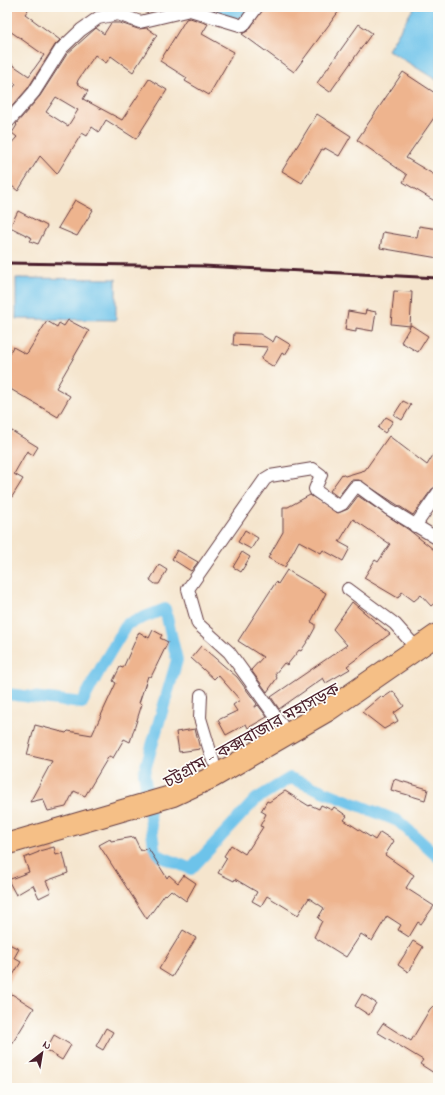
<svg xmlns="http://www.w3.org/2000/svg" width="445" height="1095" viewBox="0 0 445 1095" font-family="'Indie Flower','Noto Sans Bengali',sans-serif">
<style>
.water{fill:#6dc3ea;stroke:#5c718a}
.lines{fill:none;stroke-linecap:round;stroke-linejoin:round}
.canal{stroke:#6dc3ea;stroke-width:12}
.building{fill:#eeb48e;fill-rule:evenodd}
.street-casing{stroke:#643d43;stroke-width:14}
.highway-casing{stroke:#643d43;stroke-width:23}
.street{stroke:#fff;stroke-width:12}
.highway{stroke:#f5bf86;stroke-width:21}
.rail{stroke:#4a1f2b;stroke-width:3}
.labels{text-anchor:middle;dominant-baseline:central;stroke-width:3.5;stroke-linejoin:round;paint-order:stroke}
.street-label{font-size:17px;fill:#4a1f2b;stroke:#fdfcf7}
</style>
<rect width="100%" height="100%" fill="#fdfcf7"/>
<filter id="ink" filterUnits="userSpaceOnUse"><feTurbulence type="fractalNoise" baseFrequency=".025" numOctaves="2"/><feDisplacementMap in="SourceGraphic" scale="8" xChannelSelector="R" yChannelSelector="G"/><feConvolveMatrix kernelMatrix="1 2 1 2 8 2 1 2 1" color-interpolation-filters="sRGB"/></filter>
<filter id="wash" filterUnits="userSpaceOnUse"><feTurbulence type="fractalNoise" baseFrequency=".012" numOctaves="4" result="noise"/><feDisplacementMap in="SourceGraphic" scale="16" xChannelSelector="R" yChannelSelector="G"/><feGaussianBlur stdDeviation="0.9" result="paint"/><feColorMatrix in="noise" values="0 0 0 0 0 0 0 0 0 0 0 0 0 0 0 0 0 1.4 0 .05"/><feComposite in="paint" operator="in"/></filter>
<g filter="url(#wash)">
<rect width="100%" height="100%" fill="#f5e5cd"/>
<g class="water">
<polygon points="193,7 251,7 243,16 238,19"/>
<polygon points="414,7 438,7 438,81 388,50"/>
<polygon points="16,278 116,279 116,320 16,319"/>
</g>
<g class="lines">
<polyline class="canal" points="7,694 82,703 103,664 127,624 165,609 177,660 144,773 155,854 191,869 256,799 290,778 398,821 438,857"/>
</g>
<g id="blocks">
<g class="building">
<polygon points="10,7 30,7 25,14 60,40 55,45 28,88 7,112 7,97 16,84 7,78 7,61 29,76 44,55 7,29 7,13"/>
<polygon points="264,7 342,7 294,72 242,34 249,30"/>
<polygon points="190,18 208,24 202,34 234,52 209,95 185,81 187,78 160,61 186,19"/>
<path d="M111 23H120L138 29 147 28 157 35 133 72 111 56 106 63 95 55 78 80 77 83 88 91 83 99 122 120 149 79 167 90 136 139 106 120 99 132 92 127 87 136 82 133 57 174 40 156 18 191 7 182V148L17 137 12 133 17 125 16 124 40 96 67 54 96 28 104 34ZM56 97 78 110 68 126 46 112Z"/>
<polygon points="359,24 372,33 330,92 317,83"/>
<polygon points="403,72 438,95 438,112 406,158 438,177 438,203 403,182 407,175 357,140"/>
<polygon points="317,114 351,136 339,156 325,148 324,150 322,149 302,183 282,171"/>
<polygon points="75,200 93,210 77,236 58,228"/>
<polygon points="18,211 47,226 38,244 30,241 32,238 10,227"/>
<polygon points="419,226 438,229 438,258 380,248 383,232 417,238"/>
<polygon points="394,291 412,292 410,326 391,324"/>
<polygon points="366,310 376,312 373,331 356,328 356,332 345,330 348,311 365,314"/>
<polygon points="68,320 89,331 56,388 70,396 58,417 7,387 7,357 13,347 26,354 28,352 47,321 57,327 59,323 64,326"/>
<polygon points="411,325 428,336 418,352 401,342"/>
<polygon points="234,333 260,334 273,342 276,336 291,345 285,355 282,353 274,367 261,359 268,347 233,345"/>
<polygon points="403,401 411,405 402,420 394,415"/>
<polygon points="386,417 393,421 385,433 378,428"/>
<polygon points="7,428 38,447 33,455 27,451 14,474 23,479 7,505"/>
<polygon points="389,436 427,465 438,447 438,486 432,489 413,515 359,480 351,480 338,497 330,491 342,474 345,476 365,470"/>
<polygon points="310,495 338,513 348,509 358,496 409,530 438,553 438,600 431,606 421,595 414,601 402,592 398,598 364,578 375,560 378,562 390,544 353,519 339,542 350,548 343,561 323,550 321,553 299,541 285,567 268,558 283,532 283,507 288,507"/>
<polygon points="245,530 258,538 251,549 238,542"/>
<polygon points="177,550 198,562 191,571 172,559"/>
<polygon points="242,552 250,557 241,572 233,567"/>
<polygon points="159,565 167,570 159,584 155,584 150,580"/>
<polygon points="287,570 326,593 311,622 315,624 315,628 309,639 301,651 299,650 287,665 284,663 275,674 277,678 267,692 251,670 263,657 238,641 276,582 278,584"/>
<polygon points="352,602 390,634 347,666 350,669 326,683 323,678 279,709 271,697 347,645 333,629"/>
<polygon points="153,630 162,635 160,638 168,642 151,677 148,676 139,703 142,704 130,742 124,739 113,758 109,756 85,796 74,791 66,807 48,811 43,799 30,802 52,761 27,755 35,725 66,733 68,731 92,735 116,683 113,681 120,667 123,668 139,632 149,638"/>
<polygon points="201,646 237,677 257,704 254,708 258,705 267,717 248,728 246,724 226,735 218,720 237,711 233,705 240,700 218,675 214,679 191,658"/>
<polygon points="393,691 404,706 394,713 398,721 384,729 362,712 381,696 383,698"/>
<polygon points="195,729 200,749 179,752 176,732"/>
<polygon points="394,779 428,789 425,800 391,790"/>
<polygon points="285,791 309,806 310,805 319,809 321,805 332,810 334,807 347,816 344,820 375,840 380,832 394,841 385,855 414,875 406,888 434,906 421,924 418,922 409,937 398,930 401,925 387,916 372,941 361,934 346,957 314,937 322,921 318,918 324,908 309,898 298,915 267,896 261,906 252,901 257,892 235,879 234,881 218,873 227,858 224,856 231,845 245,854 248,849 249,849 263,827 260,826 266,814 261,811 267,801 269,802"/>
<polygon points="134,837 141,851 148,848 167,878 169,875 178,883 184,875 196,883 186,901 171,890 166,895 165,894 147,919 99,845 110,839 111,841"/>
<polygon points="54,847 56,855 63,853 68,873 46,881 51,892 39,898 33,885 16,895 8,880 29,872 24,858 39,852 39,851"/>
<polygon points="183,930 196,938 172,977 159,969"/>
<polygon points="413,941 423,947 408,972 398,965"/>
<polygon points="7,943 19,949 14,958 21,962 7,985"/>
<polygon points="7,991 34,1008 7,1052"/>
<polygon points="362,994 376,1003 369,1015 355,1006"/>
<polygon points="438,1001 438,1066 434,1073 420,1064 423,1060 377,1032 383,1023 411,1041 430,1009"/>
<polygon points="106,1028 113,1032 103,1050 96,1046"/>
<polygon points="54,1035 71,1045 62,1060 46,1050"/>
</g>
</g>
</g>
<g filter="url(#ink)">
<use href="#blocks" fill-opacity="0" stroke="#643d43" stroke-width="1"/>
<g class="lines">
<g class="street-casing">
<g id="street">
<polyline points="7,123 34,92 61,49 81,30 98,18 118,14 140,22 190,10 243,26 257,7"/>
<polyline points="415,526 438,493"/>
<polyline points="348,589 395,624 411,642"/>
<polyline points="201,695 200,718 213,761"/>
<polyline points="281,724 229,652 198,624 188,589 265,479 270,476 313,469 321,475 315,489 316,491 338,506 342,504 355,487 359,487 389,509 438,539"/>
</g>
</g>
<g class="highway-casing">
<polyline id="highway" points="7,844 172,796 213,777 327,711 438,634"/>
</g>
<use href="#street" class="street"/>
<use href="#highway" class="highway"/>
<polyline class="rail" points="7,263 203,266 438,278"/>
</g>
</g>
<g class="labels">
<g class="street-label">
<text transform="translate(252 736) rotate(-29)">চট্টগ্রাম - কক্সবাজার মহাসড়ক</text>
</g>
</g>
<rect width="445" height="1095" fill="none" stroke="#fdfcf7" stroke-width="24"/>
<g transform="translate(42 1053) rotate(31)" stroke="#fdfcf7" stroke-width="3" paint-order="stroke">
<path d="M0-3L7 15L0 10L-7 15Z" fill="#4a1f2b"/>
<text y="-6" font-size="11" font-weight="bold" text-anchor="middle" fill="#4a1f2b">N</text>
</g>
</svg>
